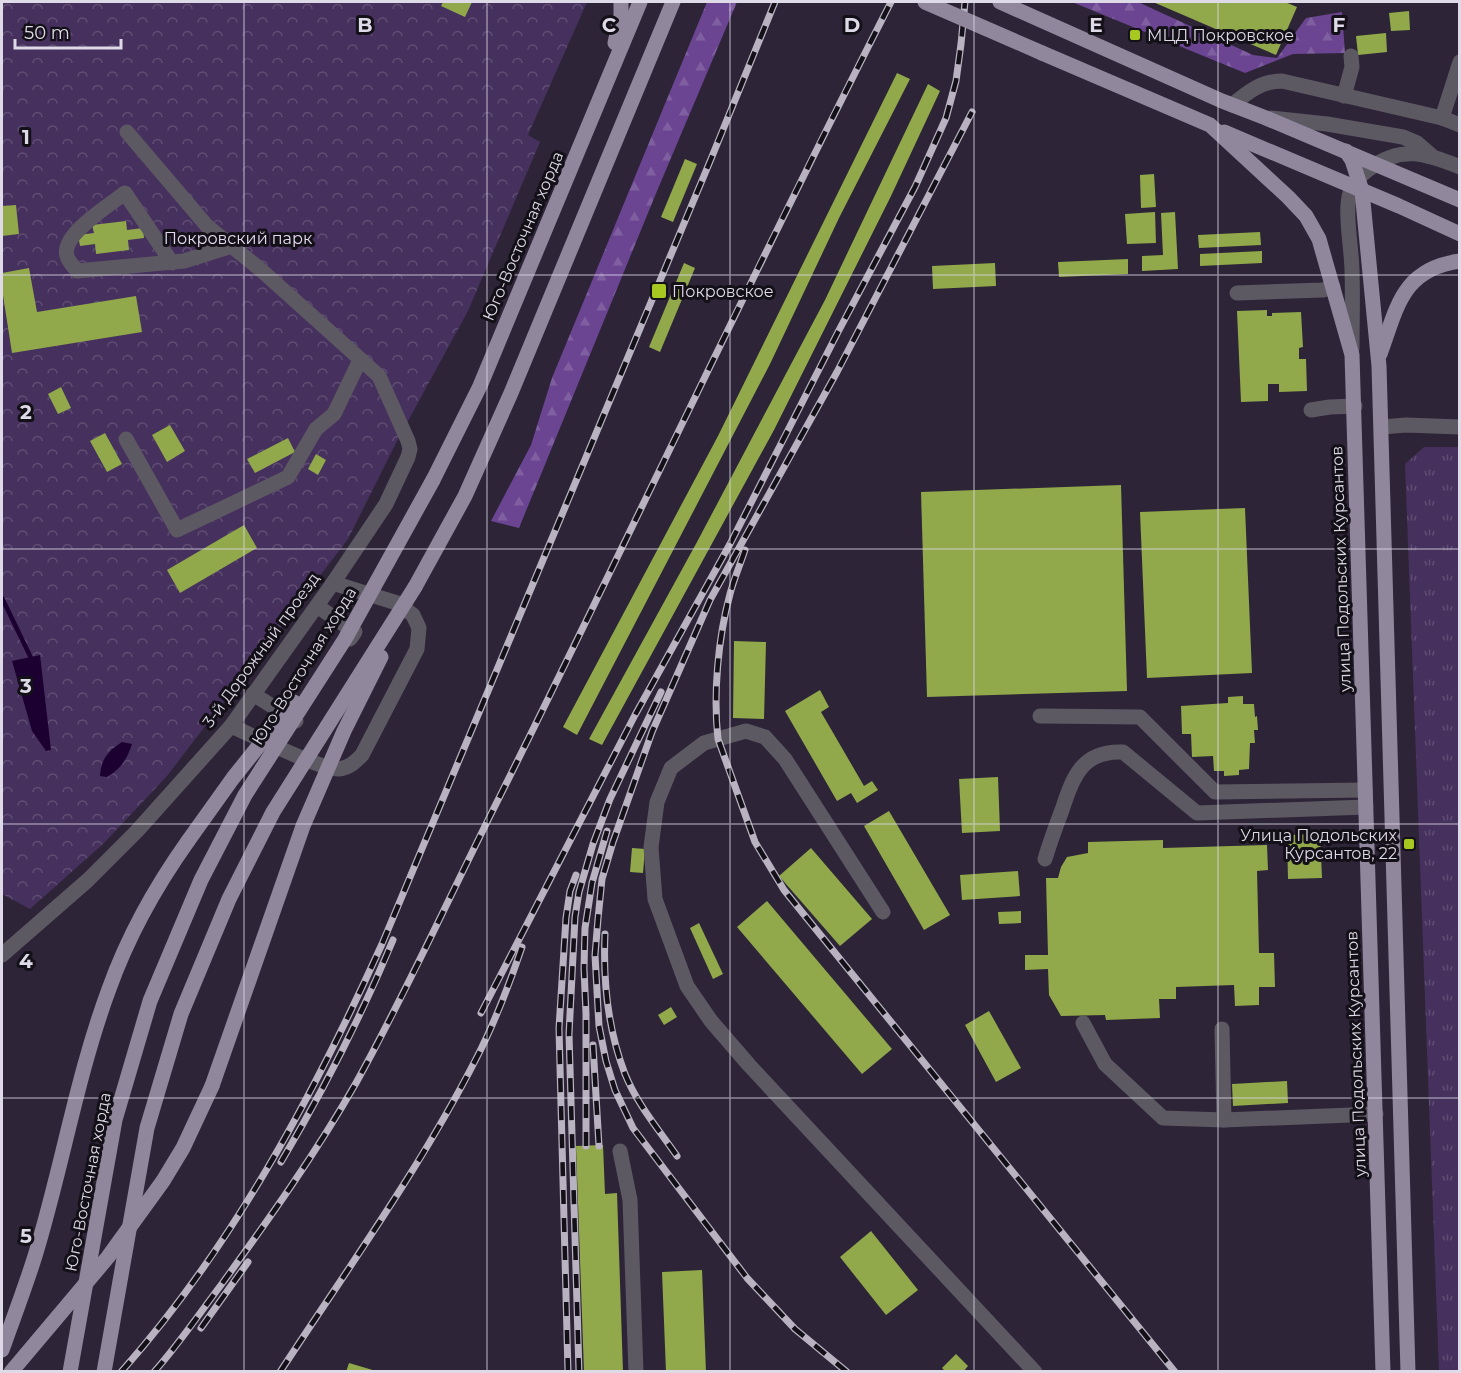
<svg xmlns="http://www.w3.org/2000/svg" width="1461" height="1373" viewBox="0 0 1461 1373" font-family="Montserrat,sans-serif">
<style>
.grass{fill:url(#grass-tufts)}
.forest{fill:url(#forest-firs)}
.park{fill:url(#park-crowns)}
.water{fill:#1c0032}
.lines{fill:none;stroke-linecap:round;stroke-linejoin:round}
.stream{stroke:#1c0032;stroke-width:4.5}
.building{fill:#91a94a}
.minor{stroke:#5d5963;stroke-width:15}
.major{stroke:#90879c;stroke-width:15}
.rail-casing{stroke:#b8b2c1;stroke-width:7}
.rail{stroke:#141018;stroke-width:4.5;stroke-dasharray:14;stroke-linecap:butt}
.major-bridge{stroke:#90879c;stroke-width:15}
.grid{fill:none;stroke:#dfdae7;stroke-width:1.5;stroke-opacity:0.55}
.poi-dot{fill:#a6c821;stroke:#141018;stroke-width:2}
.labels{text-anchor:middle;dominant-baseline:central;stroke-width:6;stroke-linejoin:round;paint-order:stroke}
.poi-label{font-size:16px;fill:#dfdae7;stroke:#141018;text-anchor:start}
.street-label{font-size:16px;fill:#dfdae7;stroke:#141018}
.park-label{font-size:16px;fill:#e4daf0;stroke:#141018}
.grid-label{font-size:20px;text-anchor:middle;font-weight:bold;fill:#dfdae7;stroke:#141018;stroke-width:6;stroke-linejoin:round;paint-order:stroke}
</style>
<defs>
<pattern id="grass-tufts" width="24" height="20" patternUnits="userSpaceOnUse" patternTransform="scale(1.5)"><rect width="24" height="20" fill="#46305d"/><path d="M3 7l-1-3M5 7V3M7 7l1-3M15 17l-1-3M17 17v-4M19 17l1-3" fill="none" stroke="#604d74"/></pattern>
<pattern id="forest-firs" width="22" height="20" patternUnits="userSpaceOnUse" patternTransform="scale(1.5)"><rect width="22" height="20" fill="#6b4592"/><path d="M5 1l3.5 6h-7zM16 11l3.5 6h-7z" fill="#805fa1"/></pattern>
<pattern id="park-crowns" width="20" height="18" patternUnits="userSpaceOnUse" patternTransform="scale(1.5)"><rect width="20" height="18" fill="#46305d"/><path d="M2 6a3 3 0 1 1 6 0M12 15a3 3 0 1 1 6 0" fill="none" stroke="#604d74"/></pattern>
</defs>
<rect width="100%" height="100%" fill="#2d2438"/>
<polygon class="grass" points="1424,447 1460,447 1459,1372 1439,1371 1405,464"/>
<g class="forest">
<polygon points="707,2 737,2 657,191 519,528 491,521 531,445 552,378"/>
<polygon points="1072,2 1138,2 1253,55 1277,58 1306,18 1342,12 1345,53 1293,54 1245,73"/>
</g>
<polygon class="park" points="2,2 587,2 528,135 540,142 468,311 397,441 348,539 167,776 103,844 30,909 2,894"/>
<g class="water">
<polygon points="40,655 51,750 46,751 32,731 12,661"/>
<path d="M122 742 132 744C127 759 121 769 107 777L100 776C101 759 108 751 122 742Z"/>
</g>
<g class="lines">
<polyline class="stream" points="2,598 32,660"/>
</g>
<g class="building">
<polygon points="443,2 472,2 465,17 441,6"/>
<polygon points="1153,2 1285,2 1297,7 1276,55"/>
<polygon points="1409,11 1410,30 1391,31 1389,13"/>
<polygon points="1386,33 1387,52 1358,55 1356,36"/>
<polygon points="897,73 910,79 839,218 770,364 577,735 563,727 718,436"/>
<polygon points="928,84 940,91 891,196 774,430 602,745 589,739 697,542 825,300"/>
<polygon points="685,159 697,164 673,222 661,217"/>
<polygon points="1154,174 1156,207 1141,208 1140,175"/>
<polygon points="16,205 19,234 2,236 2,206"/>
<polygon points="1155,212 1156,243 1127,244 1125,214"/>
<polygon points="1175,212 1178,269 1142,271 1142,256 1163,255 1161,213"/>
<polygon points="126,221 127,230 143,228 144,238 128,240 129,250 96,254 95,244 80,246 78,235 94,233 92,225"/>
<polygon points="1260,232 1261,245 1199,248 1198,235"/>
<polygon points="1262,251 1262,263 1200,266 1200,254"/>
<polygon points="1128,259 1128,274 1059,277 1058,262"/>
<polygon points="684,263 695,268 660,352 649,347"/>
<polygon points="995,263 996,286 933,289 932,266"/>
<polygon points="29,268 37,312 136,296 142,332 12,353 2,289 2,273"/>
<polygon points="1267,310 1267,316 1272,316 1272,313 1301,312 1303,347 1299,348 1299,359 1306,359 1307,391 1279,392 1279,384 1268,384 1268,401 1241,402 1237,311"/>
<polygon points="61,387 71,408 58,414 48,394"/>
<polygon points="170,425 185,451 167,462 152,435"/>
<polygon points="105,433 122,464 107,472 90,441"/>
<polygon points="288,438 295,452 255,473 247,459"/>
<polygon points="316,454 326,460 318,475 308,469"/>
<polygon points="1121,485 1127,691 927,697 921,492"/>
<polygon points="1245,508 1252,673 1147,678 1140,512"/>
<polygon points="244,525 257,548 180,593 167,570"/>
<polygon points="734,641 766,642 764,719 733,718"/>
<polygon points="820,690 829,707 821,712 864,786 872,781 878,790 857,803 851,793 837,801 785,711"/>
<polygon points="1243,696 1243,704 1254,704 1255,717 1257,716 1258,730 1254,730 1255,743 1250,743 1249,769 1239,770 1239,775 1224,776 1224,771 1214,771 1213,756 1192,757 1191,734 1182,734 1181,706 1228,703 1228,697"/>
<polygon points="998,777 1000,831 962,833 959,779"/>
<polygon points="889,811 950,915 924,930 864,826"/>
<polygon points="1320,834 1322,878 1288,879 1287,835"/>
<polygon points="1163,840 1163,848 1267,845 1268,870 1257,871 1259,953 1274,953 1275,987 1259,987 1259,1005 1235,1006 1234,985 1176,987 1176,999 1159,999 1160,1018 1106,1020 1105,1015 1061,1016 1049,995 1048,969 1025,970 1025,955 1048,955 1046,878 1058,878 1061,867 1067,857 1088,853 1088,842"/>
<polygon points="632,848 645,849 643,873 630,872"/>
<polygon points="811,848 872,919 840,946 779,876"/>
<polygon points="1018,871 1020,896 962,900 960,875"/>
<polygon points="767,901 892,1049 862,1074 737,927"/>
<polygon points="1021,911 1021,923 999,924 998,912"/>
<polygon points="699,923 723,974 713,979 690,928"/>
<polygon points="671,1007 677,1017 664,1025 658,1015"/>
<polygon points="989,1011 1021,1068 996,1082 965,1025"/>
<polygon points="1287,1081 1288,1103 1233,1106 1232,1084"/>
<polygon points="603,1145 605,1194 617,1193 623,1372 584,1372 576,1146"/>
<polygon points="871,1231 918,1290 886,1315 840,1257"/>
<polygon points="702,1270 706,1372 666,1372 662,1272"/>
<polygon points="956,1354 968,1366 963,1372 946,1372 942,1368"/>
<polygon points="349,1363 376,1371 376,1372 346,1372"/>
</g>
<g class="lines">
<g class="minor">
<polyline points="1344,96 1352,67 1351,56"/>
<path d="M1232 105C1248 92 1261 81 1282 81L1442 118 1460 125"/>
<polyline points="1271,118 1327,124 1403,137 1417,143 1432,156"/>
<polyline points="1442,118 1460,62"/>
<path d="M172 263 125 193C111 204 60 235 67 256 68 261 74 267 77 271L184 261 232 246"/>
<polyline points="1237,293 1323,290 1333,287"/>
<path d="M1352 349C1352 323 1353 297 1352 271 1352 251 1344 211 1350 193 1353 183 1361 175 1369 169 1401 145 1425 153 1460 167"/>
<polyline points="1311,410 1330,407 1355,406"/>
<polyline points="1382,427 1406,425 1460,427"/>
<polyline points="126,439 177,530 288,477 316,429 334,414 360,360"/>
<polyline points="317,606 355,632 350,639"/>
<polyline points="253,694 296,721"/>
<polyline points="1040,716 1140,717 1215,792 1365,790"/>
<path d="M231 726C252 735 321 770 339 769 349 768 355 762 362 755L417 649 419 628 413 615 397 603 333 583"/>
<path d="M1045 859C1050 842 1056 826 1062 810 1073 777 1082 750 1123 752L1197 813 1366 807"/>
<polyline points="883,912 785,759 765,737 746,731 704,743 671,768 657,802 651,847 655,899 687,986 711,1021 749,1065 1035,1372"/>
<polyline points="2,955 88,880 137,831 231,726 333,583 386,504 408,457 410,449 408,441 379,376 261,270 207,226 127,132"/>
<polyline points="1083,1023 1105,1064 1163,1118 1224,1120 1376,1114"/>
<polyline points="1222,1029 1224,1120"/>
<polyline points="620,1151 630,1200 636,1372"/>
</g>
<g class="major">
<polyline points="1000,2 1222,101 1266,118 1460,200"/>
<polyline points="615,43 621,15 621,2"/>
<polyline points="1042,53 1210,125 1288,197 1306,216 1319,239 1352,355 1383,1372"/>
<polyline points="1224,132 1399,206 1460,234"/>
<polyline points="1346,151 1352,160 1362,191 1379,366 1408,1372"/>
<path d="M1380 354C1397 309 1401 269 1460 261"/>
<polyline points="433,480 480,386 640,2"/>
<polyline points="415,587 465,496 511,393 673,2"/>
<path d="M2 1350C13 1319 25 1288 35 1256 62 1168 77 1075 109 989 128 936 156 886 188 841"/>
<polyline points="11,1372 108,1257 163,1181 183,1148 212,1086"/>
</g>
<g class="rail-casing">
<g id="rail">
<path d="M745 550C740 565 734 579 730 594 718 638 713 695 718 739L755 842 784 890 1175 1372"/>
<path d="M605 934C603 980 608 1030 625 1074 637 1104 659 1130 677 1156"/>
<polyline points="481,1013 635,715 730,544 838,332 915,187 946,118 956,81 961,44 965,2"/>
<polyline points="593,1045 599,1146"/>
<polyline points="586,1146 586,1014 584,968 585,928 592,883 607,831"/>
<path d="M281 1162C323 1091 361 1017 393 940"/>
<polyline points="201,1328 248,1262"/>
<path d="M121 1372C233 1246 313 1096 382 944L711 159 775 2"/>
<path d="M154 1372C179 1344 199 1314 221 1285 269 1219 316 1153 356 1083 408 989 452 891 500 796 632 531 757 264 891 2"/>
<path d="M280 1372C348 1268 421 1167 477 1057 495 1022 509 985 522 947"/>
<polyline points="568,1372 559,1028 566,918 570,891 576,875"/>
<polyline points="579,1372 569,1034 575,917 579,892 593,844 610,799 661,692"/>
<polyline points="847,1372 795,1329 747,1278 633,1128 615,1090 606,1061 599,1026 595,955 598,919 602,879 613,842 652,732 710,600 837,372 972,112"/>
</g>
</g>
<use href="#rail" class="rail"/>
<g class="major-bridge">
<polyline points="925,2 1042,53"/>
<polyline points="188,841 233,778 294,702"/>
<polyline points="212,1086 303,826 344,731 381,657"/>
<polyline points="70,1372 115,1120 150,1001 201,880 245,795 345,639 433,480"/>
<polyline points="104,1372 147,1128 181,1014 229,899 273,812 415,587"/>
</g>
</g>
<path class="grid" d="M244 2V1372M487 2V1372M730 2V1372M974 2V1372M1218 2V1372M2 275H1460M2 549H1460M2 824H1460M2 1098H1460"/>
<g class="poi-dot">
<rect x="1129" y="29" width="12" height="12" rx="3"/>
<rect x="651" y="283" width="16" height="16" rx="3"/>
<rect x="1403" y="838" width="12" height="12" rx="3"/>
</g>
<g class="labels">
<g class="poi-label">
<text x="1147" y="35">МЦД Покровское</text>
<text x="672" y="291">Покровское</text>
<text x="1397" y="835" text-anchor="end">Улица Подольских<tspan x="1397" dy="18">Курсантов, 22</tspan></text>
</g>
<g class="street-label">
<text transform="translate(523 236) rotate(-67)">Юго-Восточная хорда</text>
<text transform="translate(1341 569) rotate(-92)">улица Подольских Курсантов</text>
<text transform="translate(261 650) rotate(-54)">3-й Дорожный проезд</text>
<text transform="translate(304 666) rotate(-58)">Юго-Восточная хорда</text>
<text transform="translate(1356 1054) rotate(-92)">улица Подольских Курсантов</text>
<text transform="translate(88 1182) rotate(-79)">Юго-Восточная хорда</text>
</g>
<g class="park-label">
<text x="238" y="238">Покровский парк</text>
</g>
</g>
<g class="grid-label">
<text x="365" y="32">B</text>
<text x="609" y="32">C</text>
<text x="852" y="32">D</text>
<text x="1096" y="32">E</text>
<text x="1339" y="32">F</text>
<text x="26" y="144">1</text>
<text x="26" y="419">2</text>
<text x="26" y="693">3</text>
<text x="26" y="968">4</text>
<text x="26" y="1243">5</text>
</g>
<rect width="1461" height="1373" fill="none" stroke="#dfdae7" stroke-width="6"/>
<path d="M15 39v9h106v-9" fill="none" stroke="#dfdae7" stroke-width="3"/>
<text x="24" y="39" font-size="18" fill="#dfdae7" stroke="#141018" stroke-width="4.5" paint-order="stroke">50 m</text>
</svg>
